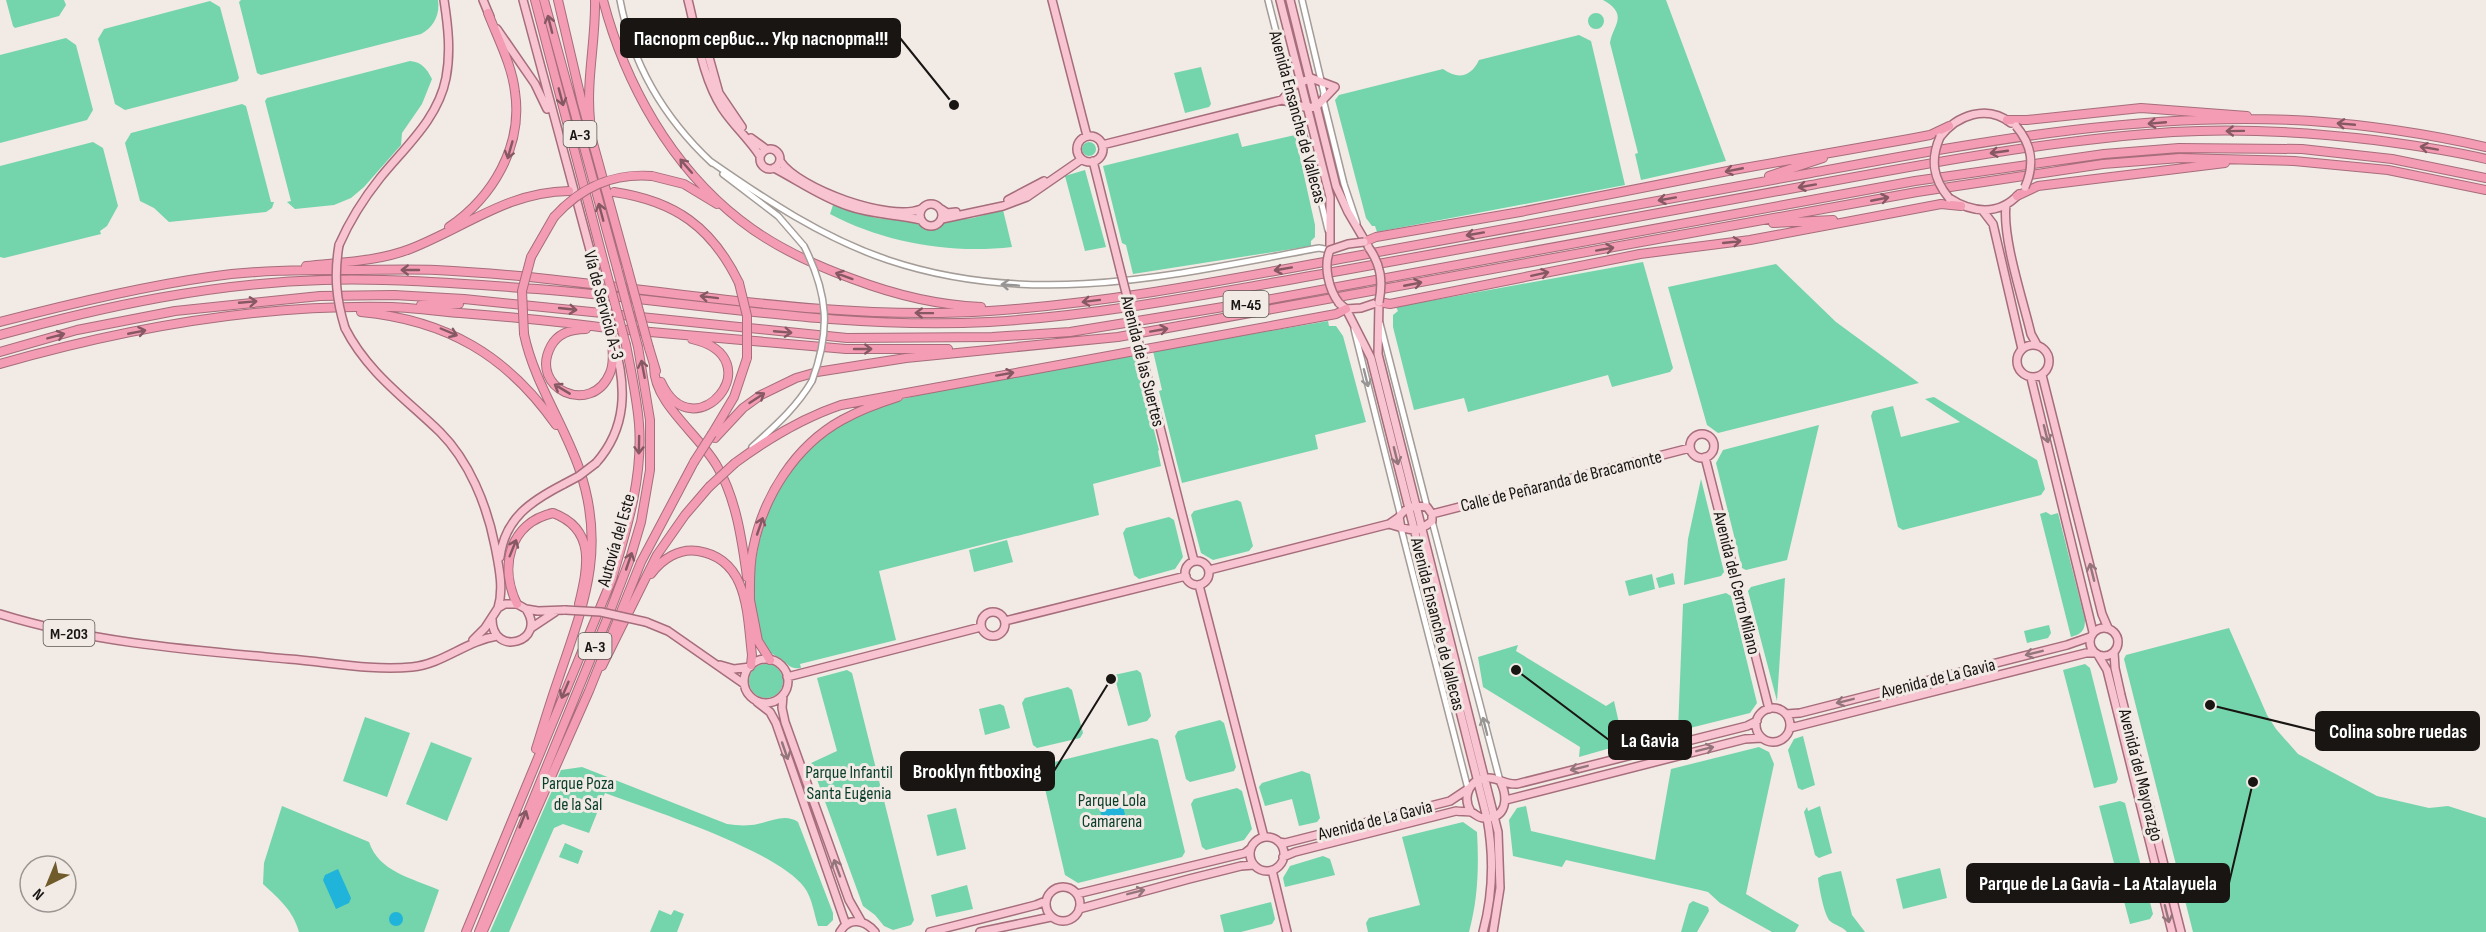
<svg xmlns="http://www.w3.org/2000/svg" width="2486" height="932" font-family="'Sofia Sans Condensed',sans-serif">
<style>
.green{fill:#74d4ab}
.water{fill:#20b4db}
.lines{fill:none;stroke-linecap:round;stroke-linejoin:round}
.minor-casing{stroke:#a49c97;stroke-width:8}
.major-casing{stroke:#a66d7b;stroke-width:10}
.highway-casing{stroke:#a66d7b;stroke-width:10}
.minor{stroke:#fff;stroke-width:5}
.major{stroke:#f8c4d1;stroke-width:7}
.highway{stroke:#f39cb3;stroke-width:8}
.minor-bridge-casing{stroke:#a49c97;stroke-width:8;stroke-linecap:butt}
.major-bridge-casing{stroke:#a66d7b;stroke-width:10;stroke-linecap:butt}
.highway-bridge-casing{stroke:#a66d7b;stroke-width:10;stroke-linecap:butt}
.minor-bridge{stroke:#fff;stroke-width:5}
.major-bridge{stroke:#f8c4d1;stroke-width:7}
.highway-bridge{stroke:#f39cb3;stroke-width:8}
.oneway{stroke:#865863}
.oneway2{stroke:#979695}
.oneway3{stroke:#93757c}
.labels{text-anchor:middle;stroke-width:6;stroke-linejoin:round;paint-order:stroke}
.shield{fill:#f2eae5;stroke:#595552;stroke-width:1.5}
.shield-label{font-size:16px;font-weight:bold;fill:#181513}
.street-label{font-size:18px;fill:#181513;stroke:#f2eae5}
.park-label{font-size:18px;fill:#0b3f2d;stroke:#f2eae5}
.leader{fill:none;stroke:#181513;stroke-width:2}
.callout-dot{fill:#181513;stroke:#f2eae5;stroke-width:2}
.callout{fill:#181513;stroke:#181513;stroke-width:2}
.callout-label{font-size:20px;text-anchor:middle;font-weight:bold;fill:#fff}
</style>
<rect width="100%" height="100%" fill="#f2eae5"/>
<path class="green" d="M6,0H64L66,5L59,16L15,28L13,26Z
M241,0H438C440,15 434,27 421,34L261,75L257,73L239,2Z
M1603,0H1666L1726,161L1641,180L1635,154L1638,153L1610,43C1612,26 1630,15 1603,0Z
M210,1L220,7L239,78L237,81L125,110L115,104L98,39L104,29Z
M1588 21a8 8 0 1 1 16 0a8 8 0 1 1-16 0Z
M1579,35L1591,41L1625,185L1377,232L1375,226H1372L1366,218L1335,100L1339,95L1443,69C1458,80 1471,77 1479,60Z
M66,38L76,45L93,110L87,120L0,143V55Z
M410,61C422,62 427,69 432,79L422,104L402,133L401,145L364,187L351,198L334,205L295,209L287,202L291,201L265,101L267,98Z
M1201,67L1211,104L1209,107L1185,113L1174,73Z
M242,104L246,106L271,202H274L272,208L266,212L169,222L154,208L140,201L125,143L131,133Z
M1238,133L1242,147L1295,135L1315,225V237L1311,241V246L1133,274L1126,245L1122,243L1103,166Z
M1082 149a7 7 0 1 1 14 0a7 7 0 1 1-14 0Z
M93,142L103,148L118,206L107,226L100,231L101,234L4,258L0,257V166Z
M1085,170L1106,247L1085,251L1065,176Z
M833,205L876,218L913,222L932,230L948,221L973,218L1003,210L1012,247C950,254 885,243 830,214Z
M1643,262L1673,368L1670,372L1612,387L1608,375L1468,412L1464,398L1414,410L1393,327V315L1398,311L1396,307Z
M1776,264L1836,322L1919,383L1718,433L1707,425L1668,287Z
M1328,321L1329,326H1336L1343,336L1366,422L1315,435L1318,449L1182,483L1159,391L1162,390L1153,351Z
M1135,355L1159,450L1158,451L1161,466L1093,484L1099,515L879,571L896,640L800,664L801,668C789,670 787,662 778,657C758,647 759,636 756,616C745,544 778,460 843,423C886,398 935,392 983,383C1034,374 1085,364 1135,355Z
M1934,397L2037,460L2045,489L2041,495L1903,530L1898,527L1871,416L1873,411L1893,406L1901,437L1960,422L1925,399Z
M1819,425L1787,560L1746,570L1742,568L1716,463L1723,450Z
M1701,479L1724,572L1721,576L1684,585L1688,539Z
M1237,500L1241,502L1253,546L1249,551L1213,560L1201,553L1191,515L1194,511Z
M2046,512L2051,515L2058,513L2085,620C2085,631 2081,634 2071,637L2040,514Z
M1169,517L1174,520L1183,557L1175,569L1139,579L1134,575L1123,533L1126,528Z
M1007,540L1013,562L974,572L969,550Z
M1673,573L1675,584L1659,588L1656,578Z
M1652,574L1655,589L1629,596L1625,581Z
M1785,578L1777,701L1748,591L1751,587Z
M1726,593L1731,596L1757,703L1750,713L1678,731L1683,604Z
M2049,625L2051,633L2048,638L2027,643L2024,631Z
M2229,628L2267,715L2276,729L2298,754L2377,796L2429,808L2448,806L2486,818V932H2193L2124,659L2126,655Z
M1518,645L1516,651L1606,706L1614,701L1623,741L1621,745L1579,757L1580,747L1483,687L1478,657Z
M2085,664L2090,668L2118,779L2116,783L2094,788L2063,670Z
M749 681a17 17 0 1 1 34 0a17 17 0 1 1-34 0Z
M847,670L852,673L914,920L911,925L893,930L884,926L875,915L863,906L811,763L837,751L817,678Z
M1137,670L1141,673L1151,716L1147,721L1128,726L1114,675Z
M1068,687L1072,690L1083,733L1080,738L1037,748L1033,745L1022,703L1025,698Z
M1000,704L1004,706L1010,728L985,735L979,709Z
M365,717L410,733L387,797L343,781Z
M1220,720L1224,723L1236,767L1234,771L1190,782L1186,779L1175,736L1178,731Z
M1803,736L1815,785L1802,790L1798,788L1788,750L1794,739Z
M1152,738L1158,740L1185,852L1182,857L1078,883L1065,875L1040,767L1042,765Z
M431,742L472,758L447,821L406,804Z
M1759,747L1769,752L1774,764L1746,894L1799,925L1795,932H1772L1720,903L1708,892L1700,890L1566,860L1562,867L1513,856L1509,820L1517,808L1526,806L1531,831L1655,860L1671,769Z
M582,767L727,824C735,825 743,826 751,825C768,824 783,812 798,822L833,913V920L827,926H818C814,914 812,897 804,887C776,850 651,810 605,793L589,833L563,824L554,828L509,932H490L561,770Z
M1302,771L1310,774L1320,818L1317,822L1299,826L1292,799L1265,806L1259,787L1262,783Z
M1237,788L1242,791L1252,829L1244,840L1206,850L1202,847L1191,804L1194,799Z
M2120,801L2125,803L2153,914L2150,919L2130,924L2099,806Z
M282,806L369,842C379,872 412,878 439,890L424,932H299C293,910 279,899 263,884L264,863Z
M1820,806L1832,853L1819,858L1815,855L1804,812L1807,807L1808,811Z
M956,808L966,849L937,856L927,815Z
M1463,822L1477,832C1479,867 1478,899 1469,932H1368L1366,923L1369,918L1420,905L1402,837Z
M565,843L583,851L578,864L559,857Z
M1323,856L1330,859L1335,875L1285,887L1283,878L1290,866Z
M1940,868L1947,898L1903,909L1896,879Z
M1841,871L1852,915L1865,932H1847C1842,926 1836,926 1830,921C1824,915 1819,887 1818,878L1823,875Z
M967,885L973,909L936,917L931,895Z
M1693,901L1708,907L1709,911L1697,932H1681L1689,904Z
M1271,902L1275,919L1272,924L1241,932H1224L1220,915Z
M659,910L671,915L674,910L684,914L677,932H650Z"/>
<path class="water" d="M1122,801L1125,815L1103,820L1099,807Z
M338,869L351,898L349,903L336,909L323,880L325,875Z
M389 919a7 7 0 1 1 14 0a7 7 0 1 1-14 0Z"/>
<g class="lines">
<g class="minor-casing">
<path id="minor" d="M620,0C632,64 665,119 712,163
M1268,0C1287,77 1310,152 1328,230
M1302,0L1324,93L1323,99L1344,184L1357,223
M710,161C766,200 823,238 888,260C1034,309 1173,275 1319,248L1330,250
M723,174L778,216L804,246
M1380,323L1427,507
M1354,329L1400,513
M752,447C775,426 796,408 812,381
M1432,521L1500,781
M1401,528L1468,789"/>
</g>
<g class="major-casing">
<path id="major" d="M483,0L490,17
M523,0L594,265
M688,0C697,35 702,77 722,108C733,125 749,139 760,156
M1052,0L1087,136
M1280,0L1330,197V250
M1290,0L1336,186L1348,212L1368,246
M700,25L719,93L742,127
M497,29L535,84L547,109
M1077 149a13 13 0 1 1 26 0a13 13 0 1 1-26 0Z
M1940,137C1957,115 1987,104 2011,123
M751,138L766,149
M1102,145L1282,100L1295,85L1311,78L1335,87L1317,106L1307,108L1282,100
M760 159a10 10 0 1 1 20 0a10 10 0 1 1-20 0Z
M780,161C798,189 890,222 921,209
M1093,161L1121,273
M774,168C799,181 821,197 848,206C873,215 897,214 921,220
M1949,198C1972,213 1999,216 2019,194
M1008,200L1044,181
M920 215a11 11 0 1 1 22 0a11 11 0 1 1-22 0Z
M2006,205C2002,238 2023,300 2031,334L2037,345
M941,209L947,213L956,212
M1983,211L1993,224L2022,349
M942,219L1003,206L1027,197L1082,159
M339,245C350,220 364,198 380,178C405,147 438,119 446,78C451,52 448,26 444,0
M1339,303L1346,309L1371,358L1487,818C1494,856 1493,895 1483,932
M1346,309L1361,308L1379,302L1378,354L1498,832L1500,888L1493,932
M345,328C367,372 406,399 440,432C469,461 487,505 495,546C499,567 504,588 498,608
M2017 361a16 16 0 1 1 32 0a16 16 0 1 1-32 0Z
M1145,368L1194,561
M2042,375L2102,614L2108,628
M2031,378L2093,632
M1690 446a12 12 0 1 1 24 0a12 12 0 1 1-24 0Z
M1705,457L1769,709
M596,463C627,428 627,387 614,343
M1432,514L1690,448
M1389,524C1407,529 1416,535 1432,521V514L1427,507C1415,505 1406,506 1399,517L1401,528
M500,557C505,518 531,501 564,484
M1185 573a12 12 0 1 1 24 0a12 12 0 1 1-24 0Z
M1209,570L1389,524L1399,517
M1199,585L1264,837
M981 624a12 12 0 1 1 24 0a12 12 0 1 1-24 0Z
M0,614C94,643 191,650 289,659C329,662 371,671 412,667C443,664 466,641 497,636
M492,619C492,658 548,642 526,609
M1005,621L1186,576
M646,622L668,631L744,684
M2090 642a14 14 0 1 1 28 0a14 14 0 1 1-28 0Z
M531,628L555,612
M473,640L485,628L498,608L505,604H517L526,609L538,611L565,610
M2114,652L2115,668L2121,695L2181,932
M2098,655L2107,670L2172,932
M744 681a22 22 0 1 1 44 0a22 22 0 1 1-44 0Z
M720,665L734,669L750,667
M787,677L981,627
M783,695L782,708L785,722L849,900L861,921
M757,702L770,712L776,723L846,925
M1756 725a17 17 0 1 1 34 0a17 17 0 1 1-34 0Z
M1786,714L1800,713L2067,645L2090,637
M1790,728L2086,653H2094
M1506,800L1745,739L1762,738
M1471,812C1462,797 1469,778 1489,778C1498,778 1506,785 1517,784L1747,726L1757,721
M1250 854a17 17 0 1 1 34 0a17 17 0 1 1-34 0Z
M1279,842L1285,843L1450,801L1468,789
M1283,857L1295,852L1456,811C1460,812 1467,811 1471,812C1476,814 1478,818 1484,818C1507,819 1508,798 1501,783
M1272,870L1287,932
M1046 904a17 17 0 1 1 34 0a17 17 0 1 1-34 0Z
M1077,894L1245,853L1250,849
M1079,909L1189,879L1241,866L1254,865
M840,932C849,916 865,920 875,932
M930,932L1036,905L1046,901
M980,932L1051,917"/>
</g>
<g class="highway-casing">
<path id="highway" d="M535,0L605,267
M544,0L617,268
M558,0L582,103L628,270
M603,0C625,84 671,166 740,220C773,246 814,265 853,279C895,295 936,305 981,307
M590,120C586,79 596,40 595,0
M2007,120H2027L2141,108L2247,116
M652,176L684,184L717,204
M1769,176L1823,158
M614,192C675,201 712,227 739,283
M2017,196L2038,186L2225,163
M1773,223L1833,220
M449,227C493,197 523,146 515,92C512,65 498,39 488,13
M1364,242L1376,237L1520,212L1733,170L1909,139L1930,135L1949,126
M531,257L554,217
M306,266C341,262 376,262 410,249C466,227 507,192 569,191
M1379,302L1390,304L1640,254L1750,240L1941,204L1961,206
M421,305L459,304
M361,312C446,320 507,355 556,425
M0,322C69,304 139,287 209,277C255,270 302,270 348,270C377,270 407,269 436,270C621,279 804,323 989,311C1111,303 1231,279 1351,257C1504,229 1657,201 1811,173C1975,143 2144,110 2311,121C2370,125 2428,134 2486,147
M586,329C572,329 558,333 551,346C528,389 592,417 610,373C615,361 612,345 611,332
M616,329L846,349H948
M524,334C534,382 563,422 579,468C607,549 584,603 558,680C550,703 543,726 536,749
M0,335C105,306 213,283 323,280C394,278 466,284 537,289C688,301 837,330 989,322C1107,315 1223,291 1339,271C1496,243 1654,214 1811,185C1930,163 2051,140 2173,132C2240,128 2307,132 2374,140C2412,145 2449,150 2486,159
M649,348L656,371
M0,352L77,330L175,311L320,296L394,295L464,299L847,338L992,337L1070,332L1266,300L1915,181L2104,154L2179,148L2302,149L2392,159L2486,178
M0,364C126,328 260,304 392,307C414,308 437,311 460,313C511,317 563,322 614,329
M654,367C654,404 699,434 717,466C736,498 742,540 747,577
M661,382C694,454 775,358 692,339
M712,434L734,397L747,358
M715,438L743,408L761,395L796,378L817,372L906,358L1118,337L1917,192L2103,164L2180,158L2294,161L2388,170L2486,190
M735,463C769,438 802,418 841,405L1336,314L1346,309
M651,574C662,559 679,548 698,551C749,559 747,615 752,655L751,665
M750,600L758,641L770,660
M517,604C499,567 509,523 553,513C596,529 588,567 579,604
M750,604C750,586 749,567 753,549C763,497 795,446 842,420C860,410 879,403 898,397
M602,666L657,555L685,515L709,487
M483,931L589,691L641,562L694,462
M466,932L612,579C627,528 643,478 639,424C637,398 631,371 626,345
M479,932L609,614L630,559L641,522L650,470V420L638,347"/>
</g>
<use href="#minor" class="minor"/>
<use href="#major" class="major"/>
<use href="#highway" class="highway"/>
<g class="minor-bridge-casing">
<path id="minor-bridge" d="M804,246C828,294 831,330 812,381"/>
</g>
<g class="major-bridge-casing">
<path id="major-bridge" d="M2016,126C2032,145 2035,164 2025,187
M1940,137C1930,160 1933,179 1949,198
M339,245C334,275 336,299 345,328
M1369,248C1381,265 1383,281 1379,302
M594,265L611,332
M1121,273L1145,368
M1339,303C1329,290 1323,266 1330,250L1348,244L1364,242
M564,484L579,476L596,463
M565,610L601,612L646,622"/>
</g>
<g class="highway-bridge-casing">
<path id="highway-bridge" d="M554,217C581,187 612,173 652,176
M605,267L626,345
M617,268L638,347
M628,270L649,348
M739,283L747,316V358
M524,334L522,291L531,257
M694,462L712,434
M709,487L735,463"/>
</g>
<use href="#minor-bridge" class="minor-bridge"/>
<use href="#major-bridge" class="major-bridge"/>
<use href="#highway-bridge" class="highway-bridge"/>
</g>
<defs><path id="oneway-shaft" d="M-6 0H5M1.5-3L5.5 0L1.5 3" fill="none" stroke-width="1.6" stroke-linecap="round" stroke-linejoin="round" transform="scale(1.5)"/></defs>
<g class="oneway">
<use href="#oneway-shaft" transform="translate(550 24) rotate(-104)"/>
<use href="#oneway-shaft" transform="translate(561 97) rotate(75)"/>
<use href="#oneway-shaft" transform="translate(2157 123) rotate(175)"/>
<use href="#oneway-shaft" transform="translate(2346 124) rotate(-175)"/>
<use href="#oneway-shaft" transform="translate(2235 131) rotate(179)"/>
<use href="#oneway-shaft" transform="translate(2429 148) rotate(-170)"/>
<use href="#oneway-shaft" transform="translate(510 150) rotate(106)"/>
<use href="#oneway-shaft" transform="translate(1999 152) rotate(172)"/>
<use href="#oneway-shaft" transform="translate(686 166) rotate(-131)"/>
<use href="#oneway-shaft" transform="translate(1734 170) rotate(169)"/>
<use href="#oneway-shaft" transform="translate(1807 186) rotate(170)"/>
<use href="#oneway-shaft" transform="translate(1667 199) rotate(170)"/>
<use href="#oneway-shaft" transform="translate(1880 199) rotate(-11)"/>
<use href="#oneway-shaft" transform="translate(601 212) rotate(-105)"/>
<use href="#oneway-shaft" transform="translate(1475 234) rotate(170)"/>
<use href="#oneway-shaft" transform="translate(1732 242) rotate(-6)"/>
<use href="#oneway-shaft" transform="translate(1605 249) rotate(-10)"/>
<use href="#oneway-shaft" transform="translate(1283 269) rotate(170)"/>
<use href="#oneway-shaft" transform="translate(410 270) rotate(180)"/>
<use href="#oneway-shaft" transform="translate(1540 274) rotate(-12)"/>
<use href="#oneway-shaft" transform="translate(844 276) rotate(-160)"/>
<use href="#oneway-shaft" transform="translate(1413 284) rotate(-11)"/>
<use href="#oneway-shaft" transform="translate(709 297) rotate(-173)"/>
<use href="#oneway-shaft" transform="translate(1091 301) rotate(173)"/>
<use href="#oneway-shaft" transform="translate(248 302) rotate(-5)"/>
<use href="#oneway-shaft" transform="translate(568 309) rotate(6)"/>
<use href="#oneway-shaft" transform="translate(924 313) rotate(-179)"/>
<use href="#oneway-shaft" transform="translate(1159 330) rotate(-10)"/>
<use href="#oneway-shaft" transform="translate(137 332) rotate(-11)"/>
<use href="#oneway-shaft" transform="translate(449 332) rotate(23)"/>
<use href="#oneway-shaft" transform="translate(783 332) rotate(5)"/>
<use href="#oneway-shaft" transform="translate(56 336) rotate(-15)"/>
<use href="#oneway-shaft" transform="translate(863 349)"/>
<use href="#oneway-shaft" transform="translate(643 369) rotate(-101)"/>
<use href="#oneway-shaft" transform="translate(1005 374) rotate(-10)"/>
<use href="#oneway-shaft" transform="translate(562 389) rotate(-149)"/>
<use href="#oneway-shaft" transform="translate(757 398) rotate(-33)"/>
<use href="#oneway-shaft" transform="translate(639 445) rotate(91)"/>
<use href="#oneway-shaft" transform="translate(760 526) rotate(-71)"/>
<use href="#oneway-shaft" transform="translate(513 548) rotate(-68)"/>
<use href="#oneway-shaft" transform="translate(629 561) rotate(-71)"/>
<use href="#oneway-shaft" transform="translate(565 690) rotate(113)"/>
<use href="#oneway-shaft" transform="translate(523 819) rotate(-68)"/>
</g>
<g class="oneway2">
<use href="#oneway-shaft" transform="translate(1010 285) rotate(-176)"/>
<use href="#oneway-shaft" transform="translate(1366 378) rotate(76)"/>
<use href="#oneway-shaft" transform="translate(1485 726) rotate(-104)"/>
</g>
<g class="oneway3">
<use href="#oneway-shaft" transform="translate(2046 434) rotate(76)"/>
<use href="#oneway-shaft" transform="translate(1396 456) rotate(76)"/>
<use href="#oneway-shaft" transform="translate(2092 572) rotate(-104)"/>
<use href="#oneway-shaft" transform="translate(2034 653) rotate(166)"/>
<use href="#oneway-shaft" transform="translate(1845 701) rotate(166)"/>
<use href="#oneway-shaft" transform="translate(1705 749) rotate(-14)"/>
<use href="#oneway-shaft" transform="translate(785 751) rotate(71)"/>
<use href="#oneway-shaft" transform="translate(1579 768) rotate(166)"/>
<use href="#oneway-shaft" transform="translate(837 868) rotate(-110)"/>
<use href="#oneway-shaft" transform="translate(1136 892) rotate(-14)"/>
<use href="#oneway-shaft" transform="translate(2167 914) rotate(76)"/>
</g>
<g class="labels">
<g class="shield">
<rect x="563.5" y="121" width="33" height="26" rx="4.5"/>
<rect x="1223.5" y="291" width="45" height="26" rx="4.5"/>
<rect x="43.5" y="620" width="51" height="26" rx="4.5"/>
<rect x="578.5" y="633" width="33" height="26" rx="4.5"/>
</g>
<g class="shield-label">
<text x="580" y="140">A-3</text>
<text x="1246" y="310">M-45</text>
<text x="69" y="639">M-203</text>
<text x="595" y="652">A-3</text>
</g>
<g class="street-label">
<text transform="translate(1298 117) rotate(75)" y="6">Avenida Ensanche de Vallecas</text>
<text transform="translate(604 305) rotate(75)" y="6">Vía de Servicio A-3</text>
<text transform="translate(1143 361) rotate(76)" y="6">Avenida de las Suertes</text>
<text transform="translate(1561 481) rotate(-14)" y="6">Calle de Peñaranda de Bracamonte</text>
<text transform="translate(616 540) rotate(-74)" y="6">Autovía del Este</text>
<text transform="translate(1737 583) rotate(76)" y="6">Avenida del Cerro Milano</text>
<text transform="translate(1438 624) rotate(76)" y="6">Avenida Ensanche de Vallecas</text>
<text transform="translate(1938 678) rotate(-14)" y="6">Avenida de La Gavia</text>
<text transform="translate(2141 775) rotate(76)" y="6">Avenida del Mayorazgo</text>
<text transform="translate(1375 820) rotate(-14)" y="6">Avenida de La Gavia</text>
</g>
<g class="park-label">
<text x="849" y="778">Parque Infantil<tspan x="849" dy="21">Santa Eugenia</tspan></text>
<text x="578" y="789">Parque Poza<tspan x="578" dy="21">de la Sal</tspan></text>
<text x="1112" y="806">Parque Lola<tspan x="1112" dy="21">Camarena</tspan></text>
</g>
</g>
<path class="leader" d="M954 105L900 38M2210 705L2316 731M1516 670L1609 740M1111 679L1054 771M2253 782L2229 883"/>
<g class="callout-dot">
<circle cx="954" cy="105" r="6"/>
<circle cx="2210" cy="705" r="6"/>
<circle cx="1516" cy="670" r="6"/>
<circle cx="1111" cy="679" r="6"/>
<circle cx="2253" cy="782" r="6"/>
</g>
<g class="callout">
<rect x="621" y="19" width="279" height="38" rx="6"/>
<rect x="2316" y="712" width="163" height="38" rx="6"/>
<rect x="1609" y="721" width="82" height="38" rx="6"/>
<rect x="901" y="752" width="153" height="38" rx="6"/>
<rect x="1967" y="864" width="262" height="38" rx="6"/>
</g>
<g class="callout-label">
<text x="761" y="45">Паспорт сервис... Укр паспорта!!!</text>
<text x="2398" y="738">Colina sobre ruedas</text>
<text x="1650" y="747">La Gavia</text>
<text x="977" y="778">Brooklyn fitboxing</text>
<text x="2098" y="890">Parque de La Gavia - La Atalayuela</text>
</g>
<g transform="translate(48 884) rotate(223)"><circle r="28" fill="#f2eae5" stroke="#9b9591" stroke-width="1.5"/>
<path d="M0-4.5L10 22L0 15L-10 22Z" fill="#6f5c2a"/>
<text y="-9" font-size="16" font-weight="bold" text-anchor="middle" fill="#181513">N</text>
</g>
</svg>
